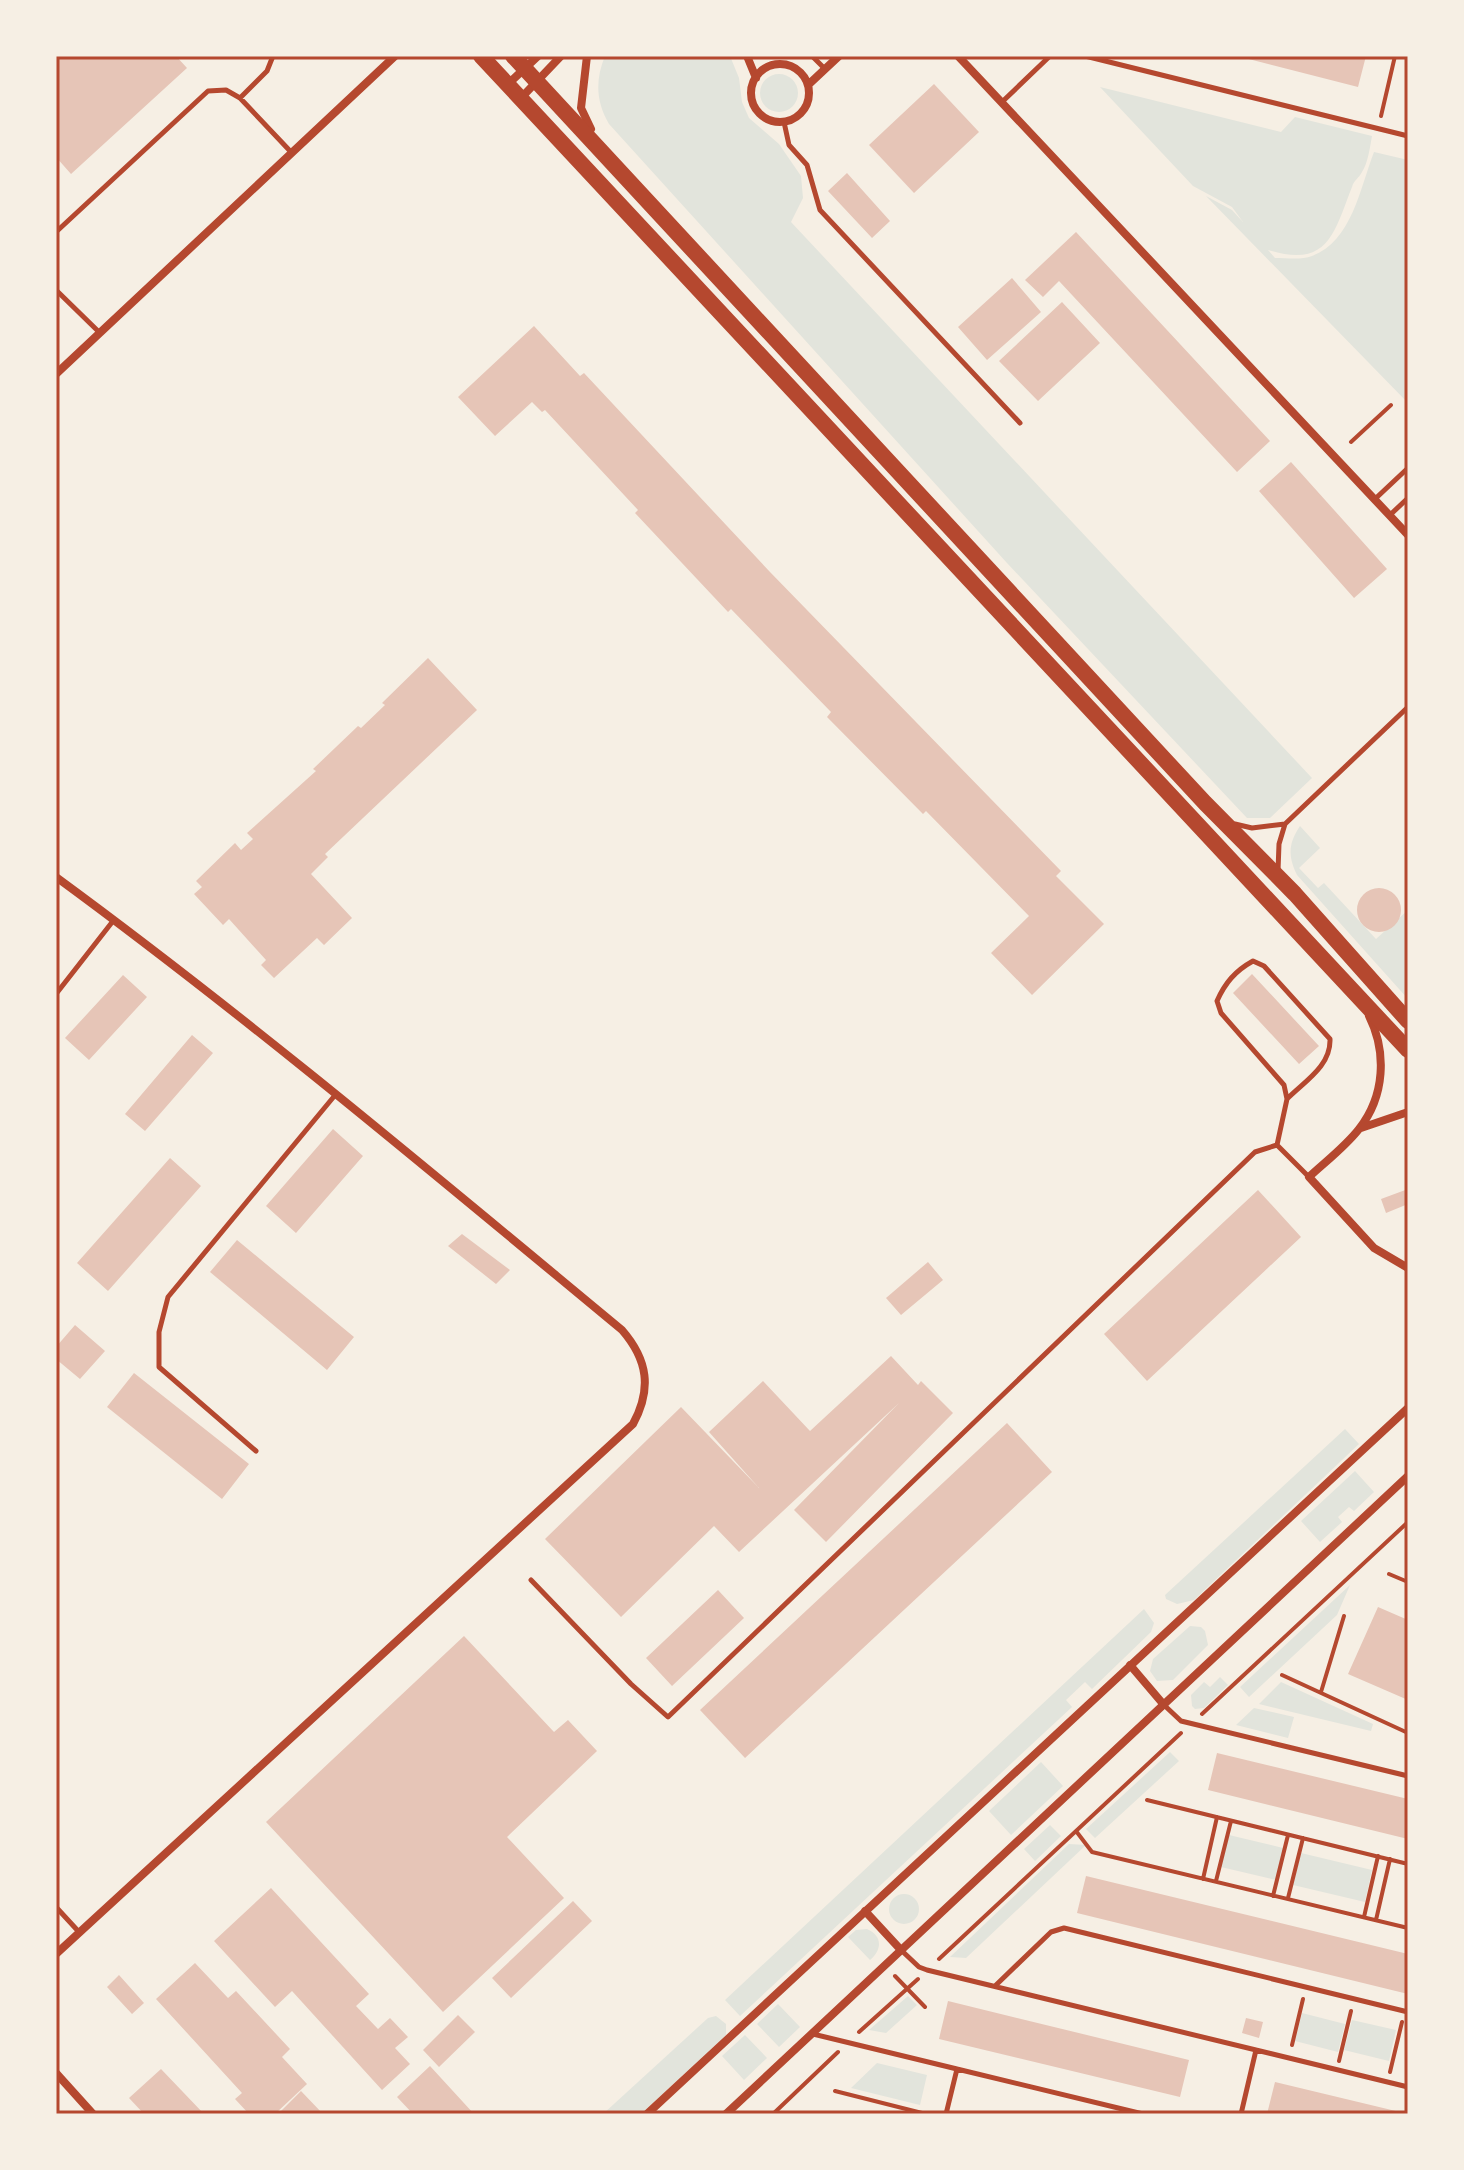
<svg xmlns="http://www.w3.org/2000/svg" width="1464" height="2170" font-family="'Golos Text',sans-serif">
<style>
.green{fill:#e2e4dc}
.building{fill:#e6c5b7}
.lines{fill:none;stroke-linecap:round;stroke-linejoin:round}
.path{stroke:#b5482f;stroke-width:4}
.service{stroke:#b5482f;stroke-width:5}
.minor{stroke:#b5482f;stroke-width:8}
.trunk{stroke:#b5482f;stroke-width:16}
.neatline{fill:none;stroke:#b5482f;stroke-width:3}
</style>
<rect width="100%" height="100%" fill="#f6efe4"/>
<path class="green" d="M605,56H730L739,78L742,102L749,118L779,144L801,176L803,198L791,222L1312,778L1270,818H1247L1007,563L609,124C596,102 595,80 605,56Z
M760 93a19 19 0 1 1 38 0a19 19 0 1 1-38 0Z
M1100,87L1281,132L1295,117L1372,136C1370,147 1368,163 1362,172C1359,178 1354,180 1352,187C1334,232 1329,269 1268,250L1275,258C1287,258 1302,260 1312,256C1352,241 1360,188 1374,152L1408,160V403L1206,196L1232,210L1243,222L1232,207L1193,186Z
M1300,826L1320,848L1299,868L1318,888L1324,883L1376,939L1408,910V999L1297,875C1288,856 1288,844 1300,826Z
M1345,1429L1359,1444L1194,1600L1177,1604L1166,1599L1165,1595Z
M1355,1471L1374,1492L1354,1511L1349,1507L1338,1517L1342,1522L1320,1542L1301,1521Z
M1350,1585L1337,1615L1249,1697L1240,1687Z
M1144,1609L1154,1623L1151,1632L1092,1689L1085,1682L1066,1700L1072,1707L740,2016L725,2000Z
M1190,1626L1201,1627L1205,1631L1208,1645L1173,1680L1157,1681L1150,1671L1153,1659Z
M1220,1677L1228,1685L1204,1708L1195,1709L1192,1706L1191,1695L1204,1682L1210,1687Z
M1281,1682L1373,1724L1371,1731L1259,1704Z
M1254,1708L1294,1717L1288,1738L1236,1725Z
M1170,1752L1179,1761L1095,1838L1086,1829Z
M1041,1762L1063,1786L1011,1835L989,1811Z
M1050,1825L1061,1836L1035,1861L1024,1849Z
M1229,1835L1283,1848L1276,1880L1221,1867Z
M1069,1844L1086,1845L966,1958L950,1957Z
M1301,1853L1372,1870L1365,1902L1293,1885Z
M889 1909a15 15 0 1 1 30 0a15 15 0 1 1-30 0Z
M867,1929C883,1936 882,1950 870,1960L848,1937L856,1930Z
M908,1996L917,2005L886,2033L869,2030Z
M778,2004L800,2027L779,2047L757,2024Z
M1302,2013L1345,2024L1338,2052L1295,2041Z
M716,2016L726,2024V2035L641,2114H603L708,2018Z
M1352,2020L1396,2030L1389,2061L1344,2050Z
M745,2035L767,2058L744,2080L722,2056Z
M877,2063L927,2075L920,2105L851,2088Z"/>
<path class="building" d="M56,56H176L187,68L71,174L56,157Z
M1237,56H1366L1358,87Z
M934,84L979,132L914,193L869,145Z
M847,173L890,221L872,238L828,191Z
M1076,232L1270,441L1237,472L1059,281L1043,297L1025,280Z
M1012,278L1041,312L987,360L958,327Z
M1062,302L1100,343L1038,401L999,361Z
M534,326L580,376L584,373L770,572L1061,871L1056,876L1104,924L1032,995L991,953L1029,916L926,811L923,814L827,717L831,712L731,609L728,612L635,513L638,510L545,410L542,412L532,402L495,436L458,397Z
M1291,462L1387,569L1354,598L1259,491Z
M428,658L477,710L325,854L328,857L311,874L352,918L324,945L317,938L274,978L261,965L266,960L229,919L223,925L194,894L202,887L196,881L235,843L241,850L253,839L247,833L316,771L313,769L358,726L361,728L385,705L382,703Z
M1357 910a22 22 0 1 1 44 0a22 22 0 1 1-44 0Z
M1252,974L1319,1046L1299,1064L1233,993Z
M123,975L147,997L89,1060L65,1038Z
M192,1035L213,1053L145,1131L125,1114Z
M333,1129L363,1156L296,1233L266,1206Z
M170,1158L201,1186L108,1291L77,1263Z
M1408,1189V1204L1386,1213L1381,1199Z
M1258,1190L1301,1237L1147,1381L1104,1334Z
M462,1234L510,1270L496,1284L448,1246Z
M237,1240L354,1337L327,1370L210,1272Z
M928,1262L943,1280L901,1315L886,1298Z
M75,1325L105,1351L80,1379L56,1359V1347Z
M891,1356L918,1385L921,1381L953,1413L826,1542L794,1510L899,1403L739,1552L714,1526L621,1617L545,1539L681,1407L759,1488L709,1432L763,1381L810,1431Z
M134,1373L249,1464L222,1499L107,1407Z
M1007,1423L1052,1472L745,1758L700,1710Z
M718,1590L744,1618L672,1686L646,1658Z
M1378,1607L1408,1620V1700L1348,1674Z
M464,1636L554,1732L568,1720L597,1751L507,1837L564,1898L443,2012L266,1822Z
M1217,1753L1408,1799V1839L1208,1790Z
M1086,1876L1408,1954V1994L1077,1913Z
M271,1888L369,1994L356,2006L378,2029L390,2018L408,2037L395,2048L410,2064L382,2090L292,1991L275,2007L214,1941Z
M573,1901L592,1921L511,1998L492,1978Z
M195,1963L228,1998L236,1991L290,2049L282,2057L307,2084L275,2114H249L235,2099L242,2093L156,1999Z
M119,1975L144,2003L132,2014L107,1987Z
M948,2001L1189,2060L1180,2097L939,2039Z
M458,2015L475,2032L439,2067L423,2050Z
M1246,2018L1263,2022L1259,2038L1242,2033Z
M430,2066L474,2114H413L397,2097Z
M161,2069L204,2114H144L129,2098Z
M1275,2082L1404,2113V2114H1267Z
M301,2091L323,2114H278Z"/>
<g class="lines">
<path class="path" d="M1381,116L1395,56
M1351,442L1391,405
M1389,1574L1408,1582
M1282,1675L1408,1733
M1321,1692L1344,1616
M1202,1714L1408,1522
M1147,1800L1408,1864
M1076,1831L1092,1852L1408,1928
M1203,1879L1217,1817
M1216,1881L1231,1821
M1273,1896L1288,1835
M1288,1898L1303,1838
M1364,1917L1378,1856
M1376,1920L1390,1859
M939,1959L1181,1733
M895,1976L925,2007
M859,2032L918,1979
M1292,2045L1303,1999
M1339,2061L1351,2011
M1390,2072L1402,2022
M835,2091L926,2114
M773,2114L838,2052"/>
<path class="service" d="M812,56L825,69
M1085,56L1408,136
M240,98L267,71L273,56
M1002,102L1050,56
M784,122L789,145L807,165L820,210L1020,423
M56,232L208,91L226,90L240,98L291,152
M56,290L100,333
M1375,499L1408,468
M1390,515L1408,498
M1235,824L1252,828L1285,824
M1278,871L1279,844L1285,824L1408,707
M56,994L113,921
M1277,1145L1287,1099L1284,1085L1221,1013L1217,1001C1225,983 1235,971 1253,961L1264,966L1330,1039C1331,1066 1305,1081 1287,1099
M256,1451L159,1367V1332L168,1297L336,1094
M531,1580L631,1684L668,1717L1255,1152L1277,1145L1309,1177
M1164,1705L1181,1721L1408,1776
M56,1907L79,1932
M901,1950L919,1967L927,1970L1408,2087
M995,1986L1051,1932L1064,1928L1408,2012
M813,2034L957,2069L946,2114
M957,2069L1143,2114
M1241,2114L1256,2050"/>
<path class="minor" d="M587,56L581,108L591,129
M747,56L756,78
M958,56L1408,535
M751 93a29 29 0 1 1 58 0a29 29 0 1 1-58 0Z
M507,85L538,56
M808,85L839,56
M521,98L561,56
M56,374L395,56
M56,877C251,1020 436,1176 622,1330C648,1360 652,1389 633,1424L56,1954
M1369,1016C1387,1052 1385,1096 1359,1129C1345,1147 1325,1162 1309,1177L1374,1248L1408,1268
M1361,1128L1408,1112
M1130,1665L1164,1705
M865,1911L901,1950
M56,2073L93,2114
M647,2114L1408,1408
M726,2114L1408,1476"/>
<path class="trunk" d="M481,56L1408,1050
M513,56L1205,803L1295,894L1408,1021"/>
</g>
<rect width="1464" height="2170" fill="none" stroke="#f6efe4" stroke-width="116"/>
<rect x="58" y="58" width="1348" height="2054" class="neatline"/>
</svg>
